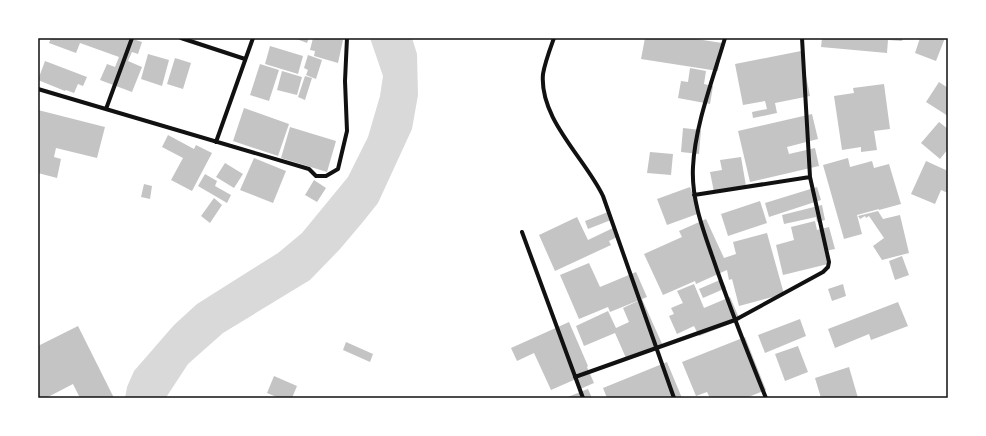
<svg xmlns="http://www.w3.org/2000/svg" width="986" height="436" font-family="Raleway,sans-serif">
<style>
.water{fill:#d9d9d9}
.building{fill:#c4c4c4}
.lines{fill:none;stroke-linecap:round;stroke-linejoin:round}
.minor{stroke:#111;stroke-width:4}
.neatline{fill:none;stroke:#111;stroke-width:1.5}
</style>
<rect width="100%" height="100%" fill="#fff"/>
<path class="water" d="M370,38H412L417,54L418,95L412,129L378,203L362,223L340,249L310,280L223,333L188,364L167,396V398H125L127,387L134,371L174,325L197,304L278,253L302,233L348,177L368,137L380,96L383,76Z"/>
<path class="building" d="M51,38H130L142,42L138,54L132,52L128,61L142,67L132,92L100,80L107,64L115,67L119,57L80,43L76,53L49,43Z
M294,38H309L307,43Z
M313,38H338L343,40L338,63L314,56L315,51L310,50Z
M645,38H690L722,43L718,71L641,59Z
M822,38H903L902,41L888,40L887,53L821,47Z
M920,38H945L936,61L915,53Z
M270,46L303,56L298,74L265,64Z
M801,51L810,96L775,103L777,113L753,118L752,112L767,109L765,101L743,105L735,64Z
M148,54L169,60L162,86L141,79Z
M308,55L322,60L316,79L306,75L308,70L304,68Z
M175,58L191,63L183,89L167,84Z
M45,61L87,77L83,86L78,84L74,93L66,90L65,91L38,80Z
M260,64L279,70L269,101L250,95Z
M690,68L706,71L704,84L713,86L710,104L678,98L681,81L688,82Z
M282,71L302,77L297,95L277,90Z
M305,76L312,78L305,100L298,97Z
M939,82L948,88V116L926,102Z
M884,84L890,129L874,131L877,150L861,152V147L842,150L834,96L854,93L853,88Z
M244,108L289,124L278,156L233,141Z
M38,110L105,127L97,158L56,148L54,157L61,159L57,178L38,173Z
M812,114L818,139L787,147L789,154L815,148L819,166L750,182L738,131Z
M939,122L948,129V149L940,159L921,143Z
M290,127L336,141L327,172L281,158Z
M683,128L701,130L699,154L681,152Z
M168,135L194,149L196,145L212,153L192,191L171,180L183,158L162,147Z
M650,152L673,154L671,175L647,173Z
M741,157L746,186L714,192L710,172L722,170L720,160Z
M254,158L286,171L273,203L240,190Z
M848,158L850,167L872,161L874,168L889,164L901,204L879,210V209L857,215L862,234L844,239L823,165Z
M926,161L948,171V193L941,190L935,204L911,194Z
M225,163L243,174L234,188L216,177Z
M205,174L217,181L215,186L231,195L227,203L198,186Z
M314,180L326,188L317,202L305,195Z
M144,184L152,186L150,199L141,197Z
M690,187L700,213L667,225L657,199Z
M817,187L821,200L769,217L765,203Z
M214,198L222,205L210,223L201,216Z
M760,201L767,223L728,236L721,214Z
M822,205L825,220L817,222L816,217L784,224L782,215Z
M878,211L883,219L900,215L909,253L882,260L873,246L884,238L869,216L866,218L865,216L860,219L858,216Z
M608,212L611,220L588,229L585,221Z
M577,217L588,240L615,227L619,236L609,241L611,245L555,271L539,235Z
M706,219L724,258L736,254L733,242L767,233L784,294L739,306L732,279L729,280L727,270L696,284L695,281L663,295L644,254L682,237L679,231Z
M815,221L817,230L829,227L835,249L825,251L828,264L783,275L776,245L794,240L791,227Z
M902,256L909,275L895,280L889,261Z
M589,263L600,287L636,272L647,297L610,312L608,307L579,319L560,275Z
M722,279L726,288L703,298L699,289Z
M694,284L704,308L730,297L740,320L699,336L694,326L677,334L669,316L674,314L671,308L683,303L677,291Z
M843,284L846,296L832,301L828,289Z
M642,299L663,346L626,358L615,333L584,346L576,326L608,311L616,328L629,322L623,308Z
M898,302L908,326L871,340L869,334L835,348L828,329Z
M800,319L806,336L765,353L758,335Z
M569,322L588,366L587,367L594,383L580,389L576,379L551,390L534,353L517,361L511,348Z
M78,326L114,398H80L73,384L46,398H38V346Z
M745,337L766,390L746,398H710L707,392L696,396L682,362Z
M346,342L373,354L370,362L343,350Z
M798,346L808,372L785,381L775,354Z
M667,362L682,398H607L603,388Z
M849,367L858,398H821L815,378Z
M274,376L297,386L292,398H279L267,393Z
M588,389L592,398H565Z"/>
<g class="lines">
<path class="minor" d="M181,38L245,59
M554,38C550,49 545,62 543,74C539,119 585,158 603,196L674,398
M725,38C713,79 695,125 693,167C691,203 706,237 717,270C732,313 749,356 766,398
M38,89L309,169L316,176H326L338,169L347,131L345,81L347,38
M106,109L132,38
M216,142L253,38
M694,195L810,177
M522,232L583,398
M575,377L735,320L823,272L828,267L829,262L810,177L802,38"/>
</g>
<rect width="986" height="436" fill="none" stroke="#ffffff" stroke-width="78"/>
<rect x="39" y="39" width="908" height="358" class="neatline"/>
</svg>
